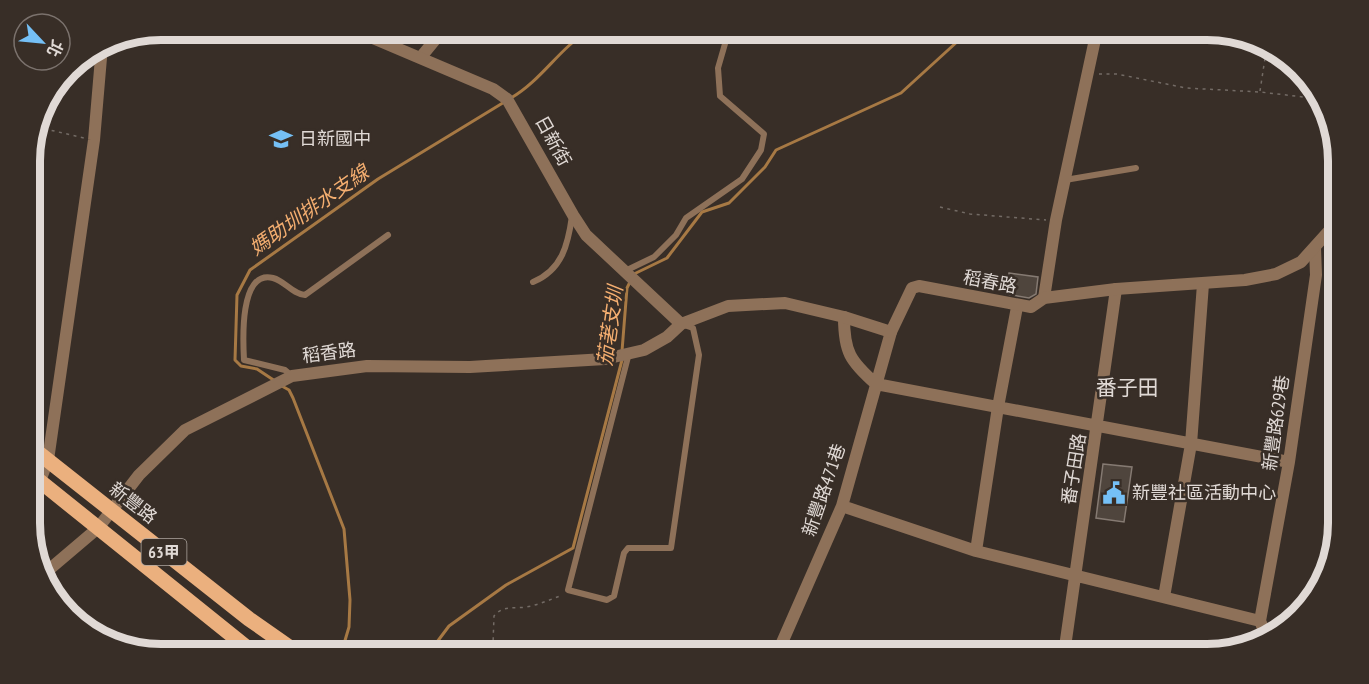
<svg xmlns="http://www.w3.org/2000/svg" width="1369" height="684" font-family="'PT Sans Narrow','Noto Sans TC',sans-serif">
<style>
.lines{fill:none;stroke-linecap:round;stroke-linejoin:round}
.stream{stroke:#a77944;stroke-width:3}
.building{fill:#4f453d;stroke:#857a72;stroke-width:1.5}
.path{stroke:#736b65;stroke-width:1.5;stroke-dasharray:3 4.5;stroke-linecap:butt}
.service{stroke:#8e7159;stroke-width:6}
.minor{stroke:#8e7159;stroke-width:12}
.tertiary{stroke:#8e7159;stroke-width:12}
.primary{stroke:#ebb07e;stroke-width:15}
.labels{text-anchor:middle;stroke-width:5;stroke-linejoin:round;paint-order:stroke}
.shield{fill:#382e27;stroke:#aea6a1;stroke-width:1.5}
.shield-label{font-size:16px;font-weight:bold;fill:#e0d9d5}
.poi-label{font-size:18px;fill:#e0d9d5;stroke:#382e27;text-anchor:start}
.street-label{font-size:18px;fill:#e0d9d5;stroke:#382e27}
.water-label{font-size:20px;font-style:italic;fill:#f4ae70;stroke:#382e27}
.quarter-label{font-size:21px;fill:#e0d9d5;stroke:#382e27}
.rim{fill:none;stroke:#e0d9d5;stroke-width:8}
</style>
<rect width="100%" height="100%" fill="#382e27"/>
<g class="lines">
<path class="stream" d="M511,98C542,80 560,47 590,30
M634,274L667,258L702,212L729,203L765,167L776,150L901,93L970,30
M622,351L627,288L631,280
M275,381L257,369L241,366L235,360L237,295L250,270L378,179L506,101
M280,385L289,390L293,398L344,529L350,600L349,627L341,654
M428,654L449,626L506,585L573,548L622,360"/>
</g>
<path class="building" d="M1009,273L1038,277L1036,294L1029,298L1006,294Z
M1103,464L1132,467L1124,522L1096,518Z"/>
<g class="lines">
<path class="path" d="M1099,74H1117L1186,88L1260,92L1321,99
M1260,91L1267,45
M37,127L84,138
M940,207L970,214L1046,220
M1327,277L1338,287
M488,654L493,644L494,616C503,605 514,609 526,607C538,605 549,600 560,596"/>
<path class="service" d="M743,30L772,37
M1065,180L1136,168
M625,271L654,257L676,235L686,218L742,179L761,150L764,134L720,96L718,68L729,30
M533,282C562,270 568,245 572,216
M629,353L568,590L607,600L614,596L624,553L628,548H671L699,355L693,328L684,325
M292,376L285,370L244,360C243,342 239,269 273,278C285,281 292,294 305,295L388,235"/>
<path class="minor" d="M421,57L443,30
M1044,298L1056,220L1097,30
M844,317C844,352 850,361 876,384L1289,462
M31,504L48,460L94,140L102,46
M842,506L976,551L1260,621
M976,551L998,407L1017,307
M1164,597L1191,444L1203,284
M1267,637L1260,621L1289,462L1316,275L1315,248
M777,654L842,506L891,332
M1064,654L1116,289"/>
<path class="tertiary" d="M354,30L493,89L507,99L573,215L586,235L681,324
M45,573L98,528L139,475L185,430L292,376L367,366L470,367L605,359L644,350L667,337L681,324L728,306L785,303L844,317L891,332L912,288L919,286L1031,307L1044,298L1116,289L1245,280L1276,274L1301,262L1338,221"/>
<path class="primary" d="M31,447L249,619L299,654
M31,474L255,654"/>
</g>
<defs>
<g id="school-bare" transform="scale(1.8)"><path d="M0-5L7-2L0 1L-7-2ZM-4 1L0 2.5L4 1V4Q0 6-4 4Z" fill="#75c0f6" stroke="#382e27" stroke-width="2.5" paint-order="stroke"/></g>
<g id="civic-bare" transform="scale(1.8)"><path d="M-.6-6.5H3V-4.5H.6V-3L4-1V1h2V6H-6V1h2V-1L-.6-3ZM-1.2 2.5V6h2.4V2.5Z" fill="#75c0f6" stroke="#382e27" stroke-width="2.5" paint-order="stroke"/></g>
</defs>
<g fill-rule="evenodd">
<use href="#school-bare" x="281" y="139"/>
<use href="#civic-bare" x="1114" y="493"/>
</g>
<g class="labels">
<rect class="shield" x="141.5" y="539" width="45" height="26" rx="4.5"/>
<g class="shield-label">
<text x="164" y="558">63甲</text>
</g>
<g class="poi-label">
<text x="299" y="145">日新國中</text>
<text x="1132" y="499">新豐社區活動中心</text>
</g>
<g class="street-label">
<text transform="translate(553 141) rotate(61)" y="6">日新街</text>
<text transform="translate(990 282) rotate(11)" y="6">稻春路</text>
<text transform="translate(329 353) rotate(-7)" y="6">稻香路</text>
<text transform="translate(1276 423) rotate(-82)" y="6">新豐路629巷</text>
<text transform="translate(1074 469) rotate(-81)" y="6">番子田路</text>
<text transform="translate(824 490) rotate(-71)" y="6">新豐路471巷</text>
<text transform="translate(133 503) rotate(38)" y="6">新豐路</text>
</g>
<g class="water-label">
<text transform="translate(309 210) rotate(-35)" y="7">媽助圳排水支線</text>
<text transform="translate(610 326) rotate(-82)" y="7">茄荖支圳</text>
</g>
<g class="quarter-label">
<text x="1127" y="395">番子田</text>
</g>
</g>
<path d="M0 0H1369V684H0ZM161 40H1207A121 121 0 0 1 1328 161V523A121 121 0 0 1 1207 644H161A121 121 0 0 1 40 523V161A121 121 0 0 1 161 40Z" fill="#382e27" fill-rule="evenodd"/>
<path class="rim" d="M161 40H1207A121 121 0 0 1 1328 161V523A121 121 0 0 1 1207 644H161A121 121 0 0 1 40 523V161A121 121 0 0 1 161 40Z"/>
<g transform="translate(42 42) rotate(116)"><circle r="28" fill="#382e27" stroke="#7b726d" stroke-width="1.5"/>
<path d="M0-4.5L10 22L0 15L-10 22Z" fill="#75c0f6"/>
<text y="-9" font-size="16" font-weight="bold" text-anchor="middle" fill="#e0d9d5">北</text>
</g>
</svg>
